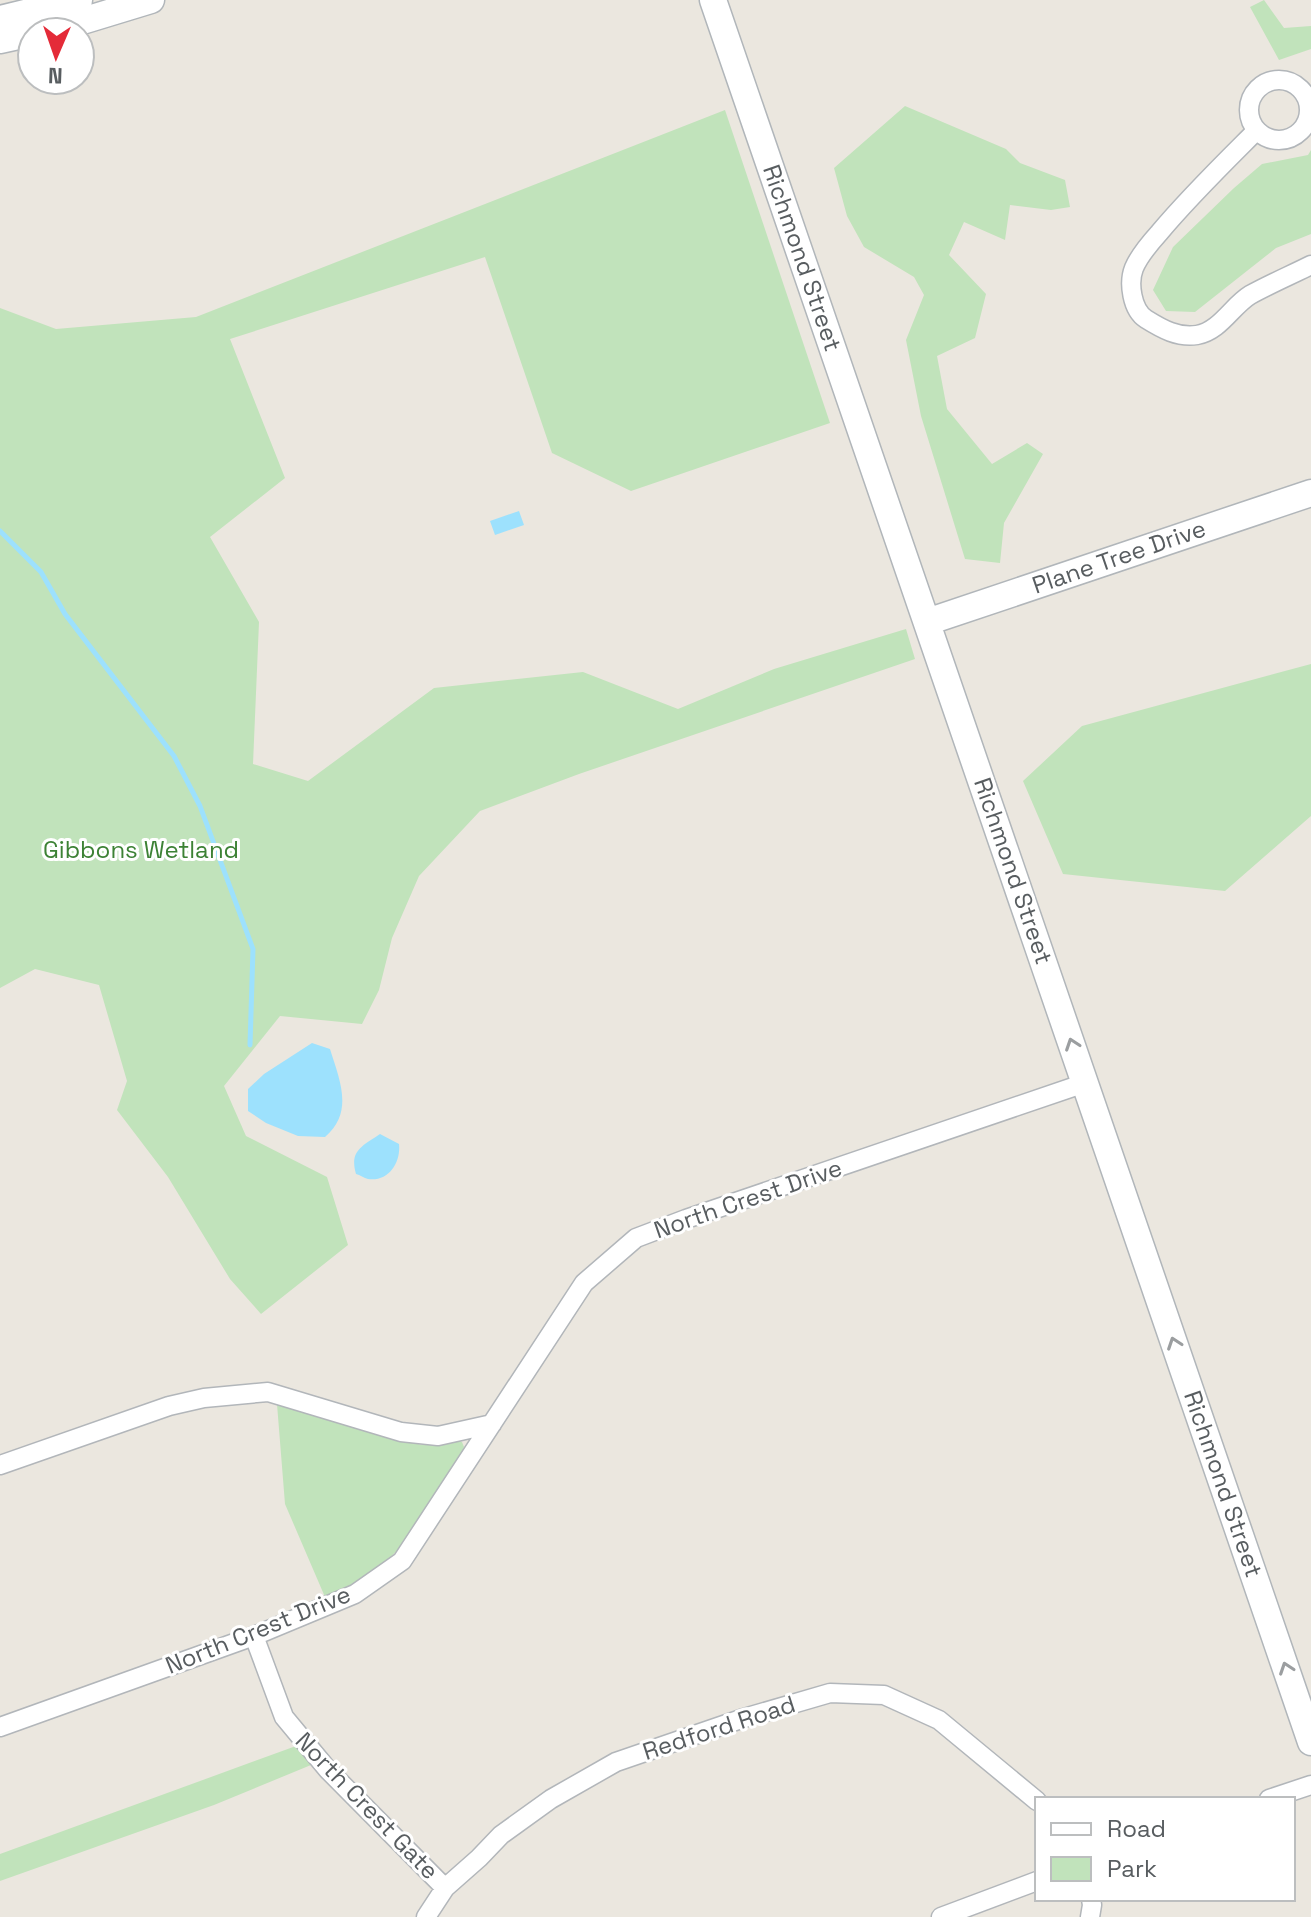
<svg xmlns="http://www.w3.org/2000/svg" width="1311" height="1917" font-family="'Space Grotesk',sans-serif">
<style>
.green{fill:#c1e3bb}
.water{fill:#9de1fd}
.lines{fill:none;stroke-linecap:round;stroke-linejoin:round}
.stream{stroke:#9de1fd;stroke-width:5}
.street-casing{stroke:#b2b6ba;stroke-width:21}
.secondary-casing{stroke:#b1b6ba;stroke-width:29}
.street{stroke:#fff;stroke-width:18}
.secondary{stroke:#fff;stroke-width:26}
.oneway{stroke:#9b9ea0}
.labels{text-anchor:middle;stroke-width:6;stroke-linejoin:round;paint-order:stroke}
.street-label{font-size:24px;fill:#585d60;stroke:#fff}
.park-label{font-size:24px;fill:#3d8235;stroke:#fff}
</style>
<rect width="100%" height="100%" fill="#ebe7df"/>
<path class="green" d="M1264,0L1284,28L1311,26V49L1279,60L1250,7Z
M905,106L1006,149L1020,163L1065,180L1070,207L1051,210L1010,205L1005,240L964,222L949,255L986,294L975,338L937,356L947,409L992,464L1027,443L1043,454L1004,523L1000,563L965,559L921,416L906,340L924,295L914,277L864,247L847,216L834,168Z
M725,110L830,423L631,491L552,453L485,257L230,339L285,478L210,537L259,622L253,764L308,781L434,688L583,672L678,709L774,669L906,629L915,659L579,774L480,811L419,876L392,938L379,990L362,1024L280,1016L224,1086L246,1136L327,1177L348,1245L261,1314L230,1279L168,1177L117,1110L127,1081L99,985L35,969L0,988V308L56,329L196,317Z
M1311,150V234L1276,248L1195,312L1166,311L1153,290L1173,247L1234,188L1262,164L1308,155Z
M1311,664V816L1225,891L1063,874L1023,781L1082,726Z
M277,1404L297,1408L402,1441L423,1445L456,1440L462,1442L464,1447L461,1457C435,1497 410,1547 369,1575C356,1584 340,1591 325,1597L285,1504Z
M296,1746L311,1765L214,1805L0,1881V1854Z"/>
<path class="water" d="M519,511L524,525L495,535L490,521Z
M312,1043L330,1049C340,1081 354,1112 325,1137L298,1136L266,1123L248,1111V1089L264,1074Z
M380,1134L399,1144C401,1162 389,1182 368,1179C364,1178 360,1175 356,1174C349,1150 363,1146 380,1134Z"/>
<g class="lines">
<path class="stream" d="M0,531L41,572L65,614L174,756L200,806L253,949L250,1045"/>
<g class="street-casing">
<path id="street" d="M1249 110a30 30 0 1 1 60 0a30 30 0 1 1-60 0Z
M1256,131C1223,164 1189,197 1159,233C1150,243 1139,256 1134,268C1128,283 1132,310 1146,319C1162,329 1178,338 1197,335C1220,331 1232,306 1250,295C1270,284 1291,275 1311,265
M0,1465L169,1406L204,1398L268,1392L401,1432L438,1436L492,1424
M254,1636L284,1717L328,1770L445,1888
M0,1727L254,1636L355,1594L402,1561L584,1283L636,1238L686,1219L1085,1083
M1269,1799L1311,1785
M426,1917L445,1888L479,1858L501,1835L551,1799L616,1762L744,1718L830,1693L884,1695L939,1720L1037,1801
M941,1917L1037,1881
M1090,1917L1092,1905L1091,1899"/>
</g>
<g class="secondary-casing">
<path id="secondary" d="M713,0L1311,1742
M0,19L79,0
M37,32L69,25L151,0
M0,40L32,33
M927,622L1311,493"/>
</g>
<use href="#street" class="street"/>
<use href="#secondary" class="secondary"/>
</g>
<defs><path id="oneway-chevron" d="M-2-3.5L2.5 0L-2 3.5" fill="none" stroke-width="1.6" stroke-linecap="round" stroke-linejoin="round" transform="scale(2)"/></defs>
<g class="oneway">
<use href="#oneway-chevron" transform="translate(1072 1044) rotate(-109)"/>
<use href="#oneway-chevron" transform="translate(1174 1343) rotate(-109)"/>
<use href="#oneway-chevron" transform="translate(1286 1668) rotate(-109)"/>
</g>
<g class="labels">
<g class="street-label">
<text transform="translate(802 258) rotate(71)" y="8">Richmond Street</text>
<text transform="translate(1119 557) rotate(-19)" y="8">Plane Tree Drive</text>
<text transform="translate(1013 871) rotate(71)" y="8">Richmond Street</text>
<text transform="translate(748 1199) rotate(-19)" y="8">North Crest Drive</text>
<text transform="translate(1223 1484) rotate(71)" y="8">Richmond Street</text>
<text transform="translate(258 1630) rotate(-22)" y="8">North Crest Drive</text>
<text transform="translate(719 1728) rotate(-18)" y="8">Redford Road</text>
<text transform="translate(367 1806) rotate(46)" y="8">North Crest Gate</text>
</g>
<g class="park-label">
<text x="141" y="858">Gibbons Wetland</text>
</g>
</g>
<rect x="1035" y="1797" width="260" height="104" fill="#ffffff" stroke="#bcbebf" stroke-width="2"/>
<rect x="1051" y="1823" width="40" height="12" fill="#ffffff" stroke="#bcbebf" stroke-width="2"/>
<text x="1107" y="1837" font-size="24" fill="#585d60">Road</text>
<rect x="1051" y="1857" width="40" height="24" fill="#c1e3bb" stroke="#bcbebf" stroke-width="2"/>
<text x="1107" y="1877" font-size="24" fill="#585d60">Park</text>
<g transform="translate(56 56) rotate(182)"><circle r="38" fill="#ffffff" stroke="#bcbebf" stroke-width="2"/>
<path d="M0-6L14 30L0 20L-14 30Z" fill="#e42b38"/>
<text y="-12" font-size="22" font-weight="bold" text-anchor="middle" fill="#585d60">N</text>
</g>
</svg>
